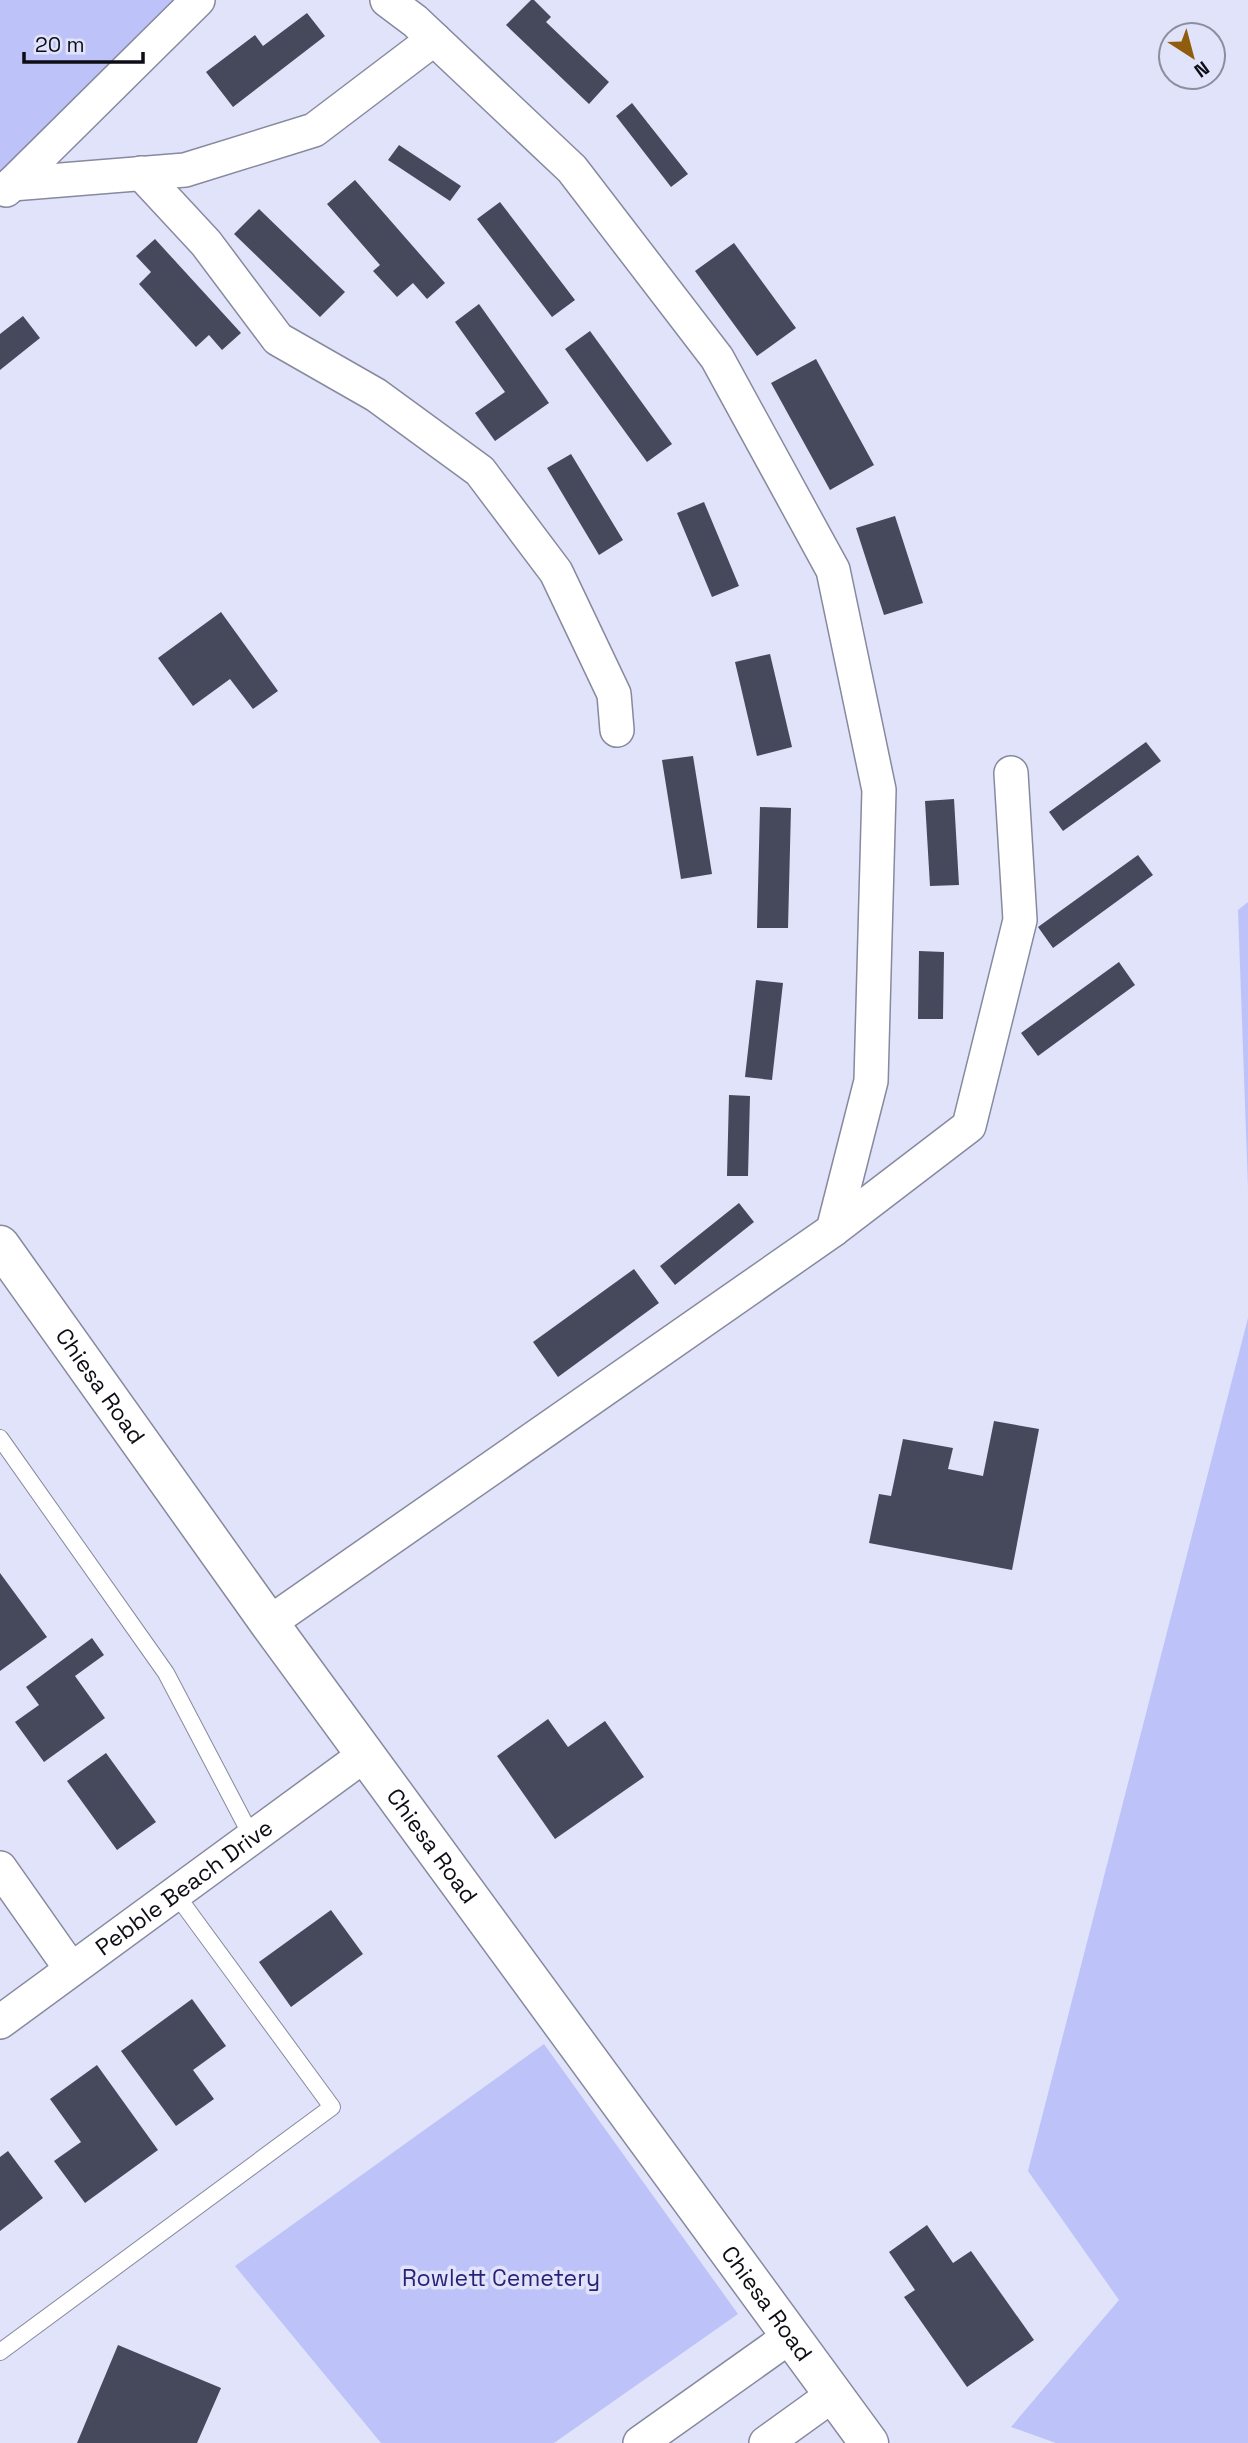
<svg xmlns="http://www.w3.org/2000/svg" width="1248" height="2443" font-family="'Space Grotesk',sans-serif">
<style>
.green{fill:#bdc3f9}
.building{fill:#46485b}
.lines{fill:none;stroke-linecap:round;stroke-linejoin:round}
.service-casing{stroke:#87899e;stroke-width:18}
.minor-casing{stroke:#87899e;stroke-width:36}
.secondary-casing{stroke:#87899e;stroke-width:41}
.service{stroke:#fff;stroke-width:16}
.minor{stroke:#fff;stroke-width:33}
.secondary{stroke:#fff;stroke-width:38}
.labels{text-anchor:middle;stroke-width:7;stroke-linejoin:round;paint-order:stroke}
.street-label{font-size:23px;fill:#0d0d15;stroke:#e0e3fa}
.park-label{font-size:23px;fill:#2b2078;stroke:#e0e3fa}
</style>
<rect width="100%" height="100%" fill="#e0e3fa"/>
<path class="green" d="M0,0H177L0,174Z
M1248,902V1188L1238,910Z
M1248,1318V2443H1056L1011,2427L1119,2300L1028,2171Z
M544,2044L738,2314L554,2443H381L235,2266Z"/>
<path class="building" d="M531,0H534L551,17L546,22L609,82L589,104L506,25Z
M307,13L325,36L233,107L206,72L255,35L263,46Z
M632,103L688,174L671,187L616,116Z
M399,145L461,186L450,201L388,160Z
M355,180L445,283L427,299L413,283L397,297L373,271L380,265L327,204Z
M500,202L575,300L552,317L477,219Z
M259,209L345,292L320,317L234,234Z
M155,239L241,333L222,350L209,335L196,347L139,284L151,272L136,256Z
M734,243L796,328L757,356L695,271Z
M479,304L549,403L495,441L475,413L505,392L455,322Z
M23,316L40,338L0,370V334Z
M590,331L672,444L647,462L565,349Z
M816,359L874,465L830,490L771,383Z
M571,454L623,540L599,555L547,468Z
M704,502L739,586L712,597L677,513Z
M895,516L923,603L884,615L856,528Z
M221,612L278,691L253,709L230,679L193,706L158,658Z
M770,654L792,747L757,756L735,662Z
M1146,742L1161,761L1063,831L1049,812Z
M693,756L712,874L681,879L662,760Z
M954,799L959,885L930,886L925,801Z
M760,807L791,808L788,928H757Z
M1138,855L1153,875L1053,948L1038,927Z
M919,951L944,952L943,1019H918Z
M1119,962L1135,985L1038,1056L1021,1033Z
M756,980L783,983L772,1080L745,1077Z
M729,1095L750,1096L748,1176H727Z
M739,1203L754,1222L675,1285L660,1266Z
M634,1269L659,1303L558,1377L533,1342Z
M994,1421L1039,1429L1012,1570L869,1543L879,1494L891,1496L903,1439L953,1448L948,1469L983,1476Z
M0,1573L47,1637L0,1671Z
M92,1638L104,1655L75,1676L105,1718L44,1762L15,1722L39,1705L26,1687Z
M548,1719L568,1747L605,1721L644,1777L555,1839L497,1756Z
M106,1753L156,1822L117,1850L67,1781Z
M331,1910L363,1954L291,2007L259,1962Z
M192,1999L226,2046L193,2070L214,2099L176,2126L121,2051Z
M97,2065L158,2150L85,2203L54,2161L81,2142L50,2099Z
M8,2151L43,2198L0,2231V2157Z
M927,2225L953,2263L971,2251L1034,2340L967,2387L904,2297L915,2290L889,2252Z
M118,2345L221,2388L197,2443H77Z"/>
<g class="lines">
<g class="service-casing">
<path id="service" d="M0,1438L166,1673L252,1837
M0,2352L332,2107L175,1893"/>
</g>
<g class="minor-casing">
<g id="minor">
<path d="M141,173L206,243L278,339L376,395L480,471L556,572L614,694L617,730"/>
<path d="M12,184L185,170L314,130L434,39"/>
<path d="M6,190L198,0"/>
<path d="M833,1230L969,1126L1020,920L1011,773"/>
<path d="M269,1623L833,1230L871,1081L879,790L833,570L717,358L572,169L415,21L387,0"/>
<path d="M0,1868L71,1969"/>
<path id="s1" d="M0,2022L366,1754"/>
<path d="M640,2443L792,2335"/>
<path d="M766,2443L834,2394"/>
</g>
</g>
<g class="secondary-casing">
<g id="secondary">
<path id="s2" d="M0,1245L269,1623L869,2443"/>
</g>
</g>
<use href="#service" class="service"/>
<use href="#minor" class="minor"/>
<use href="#secondary" class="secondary"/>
</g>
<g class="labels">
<g class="street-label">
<text dy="8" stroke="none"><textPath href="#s2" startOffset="173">Chiesa Road</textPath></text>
<text dy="8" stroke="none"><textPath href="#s2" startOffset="740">Chiesa Road</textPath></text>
<text dy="8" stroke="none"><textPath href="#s1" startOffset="228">Pebble Beach Drive</textPath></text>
<text dy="8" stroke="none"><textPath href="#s2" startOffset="1307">Chiesa Road</textPath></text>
</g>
<g class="park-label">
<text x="501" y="2286">Rowlett Cemetery</text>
</g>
</g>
<g transform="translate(1192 56) rotate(144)"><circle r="33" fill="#e0e3fa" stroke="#8c8d9e" stroke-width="2"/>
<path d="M0-5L12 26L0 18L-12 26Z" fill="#905c0d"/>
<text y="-10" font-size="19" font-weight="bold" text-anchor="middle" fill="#0d0d15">N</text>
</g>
<path d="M24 52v10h119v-10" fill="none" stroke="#0d0d15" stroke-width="3.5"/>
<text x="35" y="52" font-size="21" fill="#0d0d15" stroke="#e0e3fa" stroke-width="5" paint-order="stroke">20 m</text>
</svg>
